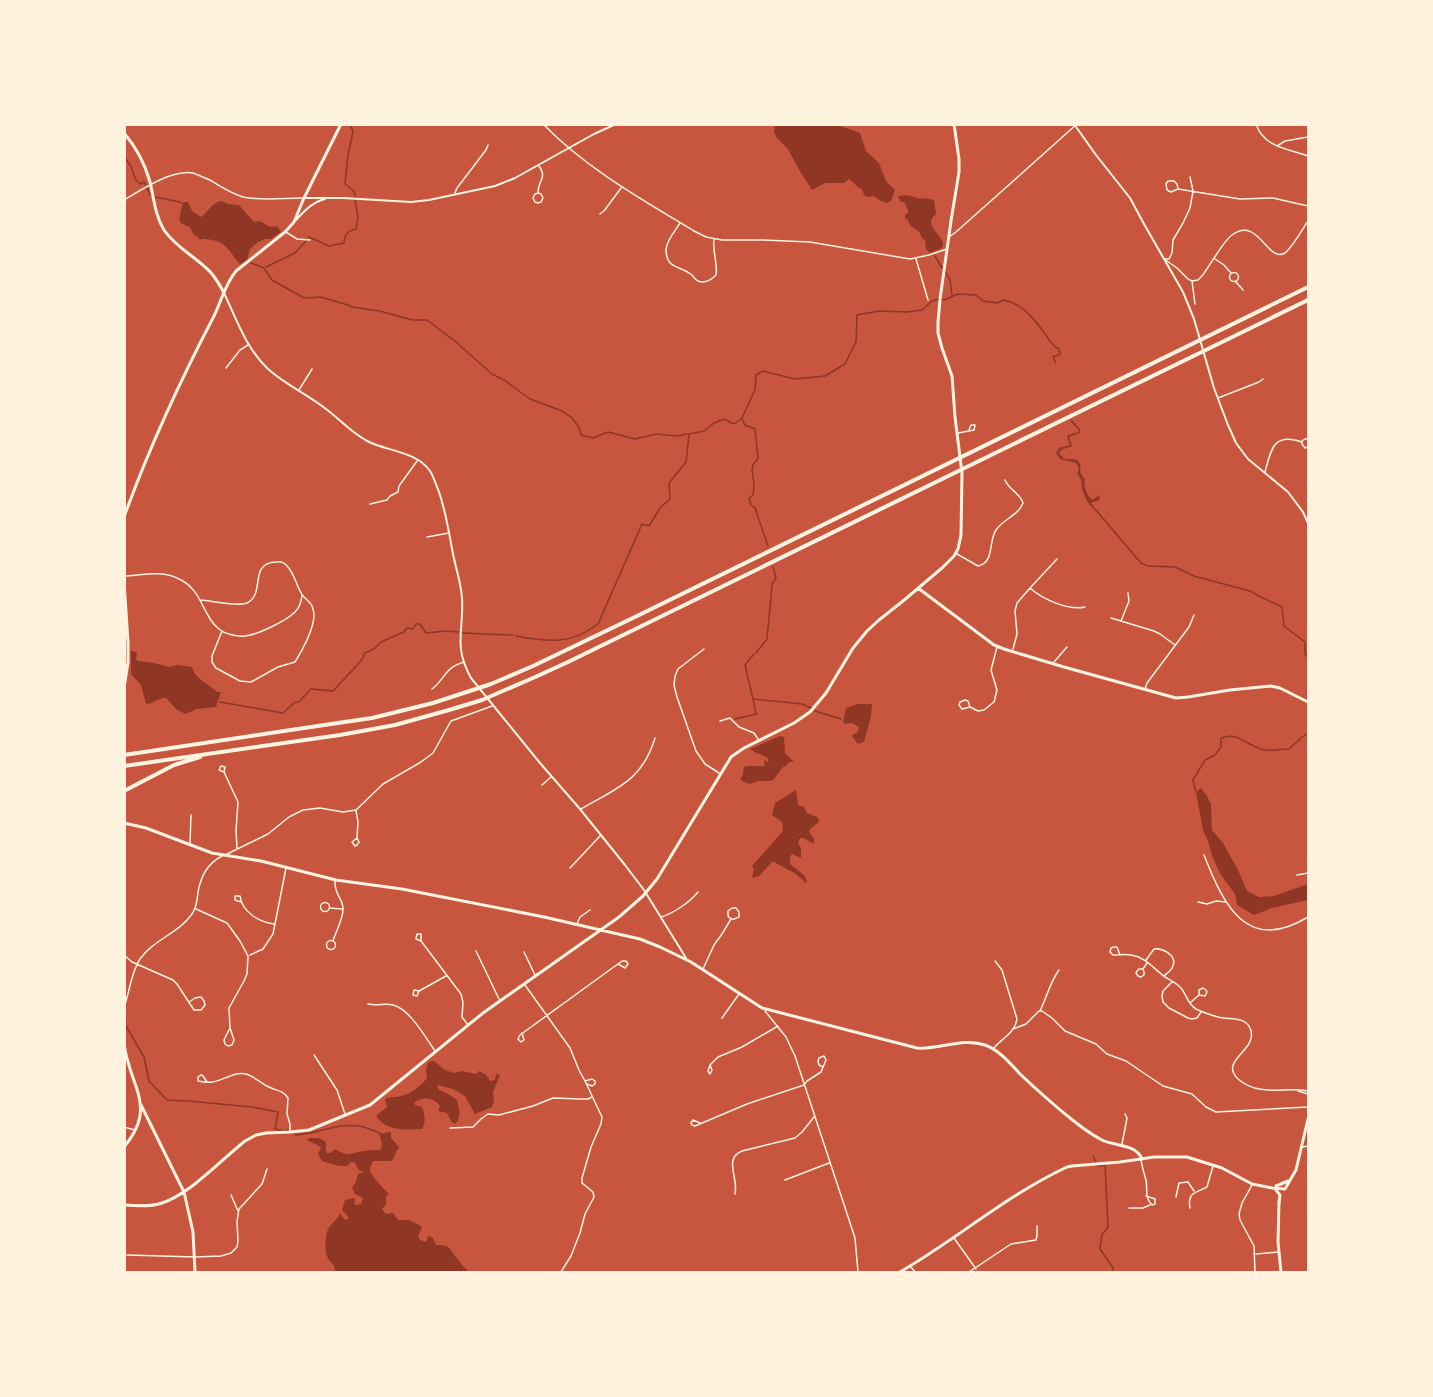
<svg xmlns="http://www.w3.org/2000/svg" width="1433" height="1397" font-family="'Work Sans',sans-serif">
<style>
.water{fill:#8f3625}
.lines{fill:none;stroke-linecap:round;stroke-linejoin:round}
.stream{stroke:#8f3625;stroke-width:1.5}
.minor{stroke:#fff3e0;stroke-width:1.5}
.tertiary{stroke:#fff3e0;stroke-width:2}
.secondary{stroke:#fff3e0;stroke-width:3}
.primary{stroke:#fff3e0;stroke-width:3}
.motorway{stroke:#fff3e0;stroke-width:4}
</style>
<rect width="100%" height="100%" fill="#c8553d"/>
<path class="water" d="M835,124L860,133L866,151L879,163L886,181L895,190L891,201L887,203L879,200L874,196L868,197L864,195L862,189C856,187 854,182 849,179L844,183H825L812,190L798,168L788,149L777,138L774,132L775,125Z
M907,195L921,199L925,198L934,200L936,214C922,225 942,234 943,243C943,244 942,246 942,248L930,253L926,249L925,240C920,237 922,235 918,231C914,227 910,228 908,220L905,218V215L908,213V210L904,202H901L898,196Z
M222,201L228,204L239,205L254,222L260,221L270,227L277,226L281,232L271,239H265L258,242L250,249L247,260L240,264C235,260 233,254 228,249C222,241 211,239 202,239L200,240L198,237L194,235L190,227L182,224L179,220L182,206L184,202H188L192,211L201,217C209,211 212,202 222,201Z
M1072,420L1080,429V433L1069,437L1072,446L1061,450L1059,453L1064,459C1076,459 1082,458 1080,473C1086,483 1083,491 1092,500L1100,495L1099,500L1094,502H1090L1096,511C1089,506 1083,495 1082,487C1081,480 1082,479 1077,474L1079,468L1076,463L1060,459L1056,453L1059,448L1070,445L1067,437L1068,435L1079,432L1078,429L1070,421Z
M131,651L137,652L136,659L138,661L154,663L169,667L178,665L192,667C195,679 209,684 217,692H221L216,707L196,709L186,714L177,710L166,698C159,697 153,704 146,704L141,685L131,674Z
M857,704H872L871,716L864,742L858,744L852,736V735L858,732L859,727L852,723L845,724L843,722L846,708Z
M780,736L784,737L785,753L794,762H789L786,766L783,767L774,779L771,781H758L750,784L744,782L740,779L743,775L744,767L747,766H765L764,760L768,762L769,760C764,754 756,754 750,749Z
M1201,788L1207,796L1211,804L1212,830L1223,843L1238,870L1247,891L1259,897L1274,896L1308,884V900L1272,908L1254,915L1240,907L1237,904L1235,894L1221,875L1213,858L1208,841L1203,830L1196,792Z
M796,790L798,805L804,807L807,813L817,817L819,820V822L811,828L809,832L814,839V843C809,843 806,837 800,838L798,843L801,848V858L792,854L790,857V864L804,875L807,882L806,883L796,874L774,862H772L759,876L753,878L752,877L754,870L752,866L783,831L782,822L772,815L775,803Z
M432,1061H434L445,1070L454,1073L462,1071L476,1074L479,1071L486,1075L490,1081L495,1080L496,1074L500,1075L493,1092L494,1100L492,1107L475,1114L465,1096L453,1089L438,1085L437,1086L439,1090L447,1093L457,1100C459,1110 462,1116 455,1124L451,1121L447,1113L438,1111L440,1106C434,1097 421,1096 414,1103L415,1105L422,1107C425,1115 426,1122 422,1129C405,1130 386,1131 376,1116L387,1107L385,1099C391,1096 395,1098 401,1096C412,1093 420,1087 427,1078L426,1069L428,1063Z
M388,1132H391V1138L399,1147L396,1152L394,1158L391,1161H373C372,1164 370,1166 370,1171C372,1177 385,1190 390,1195L388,1194L386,1196V1204L382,1209L386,1214L393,1213L398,1220H409L421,1226L422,1228L418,1235L420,1240L426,1242L428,1236L433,1238L436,1245C452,1244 450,1251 459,1261C462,1265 466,1269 469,1272H335C335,1262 329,1263 327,1256C325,1250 325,1239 327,1232C329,1224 338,1220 340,1213L344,1219L347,1220L349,1218L342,1210L345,1200L355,1198L354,1204L357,1205L361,1204L363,1198L355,1194L352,1188L356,1182L358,1174L364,1172L359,1170C356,1166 357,1162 351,1162L347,1166H339L322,1161L318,1154L321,1147L307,1140L309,1138H319L326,1142V1151L327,1153H330L335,1149C350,1158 349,1153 364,1151C369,1150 375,1150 380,1150C383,1146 382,1140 379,1135Z"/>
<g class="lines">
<path class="stream" d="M350,124L353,132L348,155L345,184L354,191L355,196
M124,155C126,160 129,163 131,167C135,175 132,177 140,184L144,182L146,185
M147,188L150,195
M155,197L180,202L183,204
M309,237L329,246L344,243C345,234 347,231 356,229L358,217L355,200
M935,256L942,268
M251,263L264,268L272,280L304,298
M266,267L295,253L306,241
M945,271L950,280L952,295
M305,298L321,297L351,306
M352,307L380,311L412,320H427L456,342L492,374L504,380L530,399L562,411L571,417L579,427L581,435L593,438L608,432L635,439L656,434L676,436L687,434
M742,419L745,425L755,429L758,458L753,465L752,470L754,484L753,495L749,498L751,505L755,508L768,546
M1079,472L1084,480V483
M1090,501L1093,507
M1095,509L1141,563L1148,566L1175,567L1194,576L1250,591L1259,596L1282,607L1284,626L1305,642V654L1308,658
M771,596L772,584L776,578L773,567
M462,633L513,635
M516,636C549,642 570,645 598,624L642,524L649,526L660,508L670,499L669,483L686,462L689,434L704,431L714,423L724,419L734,424L742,418L755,390L756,375L763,371L795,379L825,376L845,364L856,342L857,315L879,311L907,312L922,310L932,301L938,299L944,300L958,294L976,295L983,301L997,303L1004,300C1023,304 1035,320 1046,335C1050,341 1052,346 1059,349L1060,354L1053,357L1056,363
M756,653L767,639L771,598
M754,654L745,665L753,699L772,701
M774,701L802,704L811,708
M220,702L283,713L295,702H299L311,689L333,691L361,661L365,653L374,649L381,642L404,632L406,629L408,628L413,629L416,624H420L426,633L446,631L459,632
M815,711L841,719
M735,719L756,714L753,699
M1196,792L1193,780L1205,760L1215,755L1221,747V738C1240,731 1247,747 1265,750C1272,751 1282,749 1289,749L1302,737L1308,733
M125,1016L126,1026L144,1057L149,1081L167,1100L186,1101
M188,1101L252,1107L278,1112L275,1129L284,1131L288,1130
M295,1135C317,1134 337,1123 359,1126C367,1127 374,1131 382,1134
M1093,1156L1096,1162
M1097,1166L1105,1165L1108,1227L1102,1235L1100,1249L1113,1268V1272"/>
<path class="minor" d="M543,124C587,169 641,199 694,231L706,237L722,240H763L810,242L910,259L929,255L947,249
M1256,124C1263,147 1289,149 1308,156
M1277,146L1285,141L1308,137
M1190,177L1193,191L1190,208L1183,223L1173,240L1172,253L1169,259H1164L1177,268L1188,279L1192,281L1195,304
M1178,189L1177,184L1174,181H1168L1166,184L1167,190L1171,192L1178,189L1240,199L1273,198L1308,206
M455,193L457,188L486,150L488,145
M538,193L541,194L543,198L541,202L538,203L535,202L533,198L535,194L538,193C537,181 548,179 539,166
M124,200C141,190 172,169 193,173C198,175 205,178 210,180C221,187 230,193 243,197C262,201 284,198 303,198
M600,214L604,211L621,188
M680,223C675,231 667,240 666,249C666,270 680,265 692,275C694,277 695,280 698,281C705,284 712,279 716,275C718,263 712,251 714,239
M286,232L297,239L310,240
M949,237L956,232L1077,124
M916,259L928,300
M1215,259L1224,265L1231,273
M1229.5 277a4.5 4.5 0 1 1 9 0a4.5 4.5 0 1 1-9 0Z
M1192,281L1198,280L1202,276C1210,266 1223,241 1232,235C1257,216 1267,260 1283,254C1290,252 1303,228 1308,221
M1236,282L1243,290
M226,368L240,350L248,345
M299,390L312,369
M1218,398L1259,382L1263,379
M958,433L974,430L975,425H971L969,430
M1302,441L1305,439H1308
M1265,472C1271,450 1273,432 1302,442V444L1305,448L1308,447
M370,504L387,500L390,496L398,492L399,486L417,461
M427,537L449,533
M957,554L978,566C995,562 988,542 996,530C1003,519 1018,516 1023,503C1020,493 1009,490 1005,480
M124,576C143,575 162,570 179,579C203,590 202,616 219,629C225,634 237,637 245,636C257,635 286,621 295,612C300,607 301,602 302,595
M1030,588C1042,599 1069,611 1085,607
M201,600C213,601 236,607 247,603C266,594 248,563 276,562C281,561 285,563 288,567C295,575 297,588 303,596C306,599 310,602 312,606C313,609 314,613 314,615C314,629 302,651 295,662L278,667L251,682L240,681L216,668L212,662V656L222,631
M1111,618L1154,631L1160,634L1175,645
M1121,621L1129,601L1128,593
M704,649L678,669L675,676L674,685L677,697L696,751L705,764L719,773
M1013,649L1017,634L1015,611L1017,603L1030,588L1057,559
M1054,662L1067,647
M432,689C446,678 444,668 464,662
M1145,689L1147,683L1189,627L1194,615
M970,707L962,709L959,705L960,702L965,700L968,701L970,707L978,711L984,710L994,702L997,690L991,670L997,647
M720,721L730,718L739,727L754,733L758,739
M224,772L225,767L221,766L219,770L224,772L238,802L236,831L237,848
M542,785L551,777
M581,809C617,788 642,781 655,738
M356,811L358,822L357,838L352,842L355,846L357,845L359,842L357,838
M190,844L191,815
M227,854L268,834L289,817L303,810L320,808L343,812L356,810L383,784L421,762L433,753L451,721L492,706
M1204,855C1224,906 1247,954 1308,917
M570,868L600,836
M1297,875L1308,873
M241,902L235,900V896H240C242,912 259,922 274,924
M1198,902L1207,904L1216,901L1226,902
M320.5 907a4.5 4.5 0 1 1 9 0a4.5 4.5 0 1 1-9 0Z
M330,908L342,909
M196,909L227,923L240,941L248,956L247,974L244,981L229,1008L230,1028L234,1040L232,1045L228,1046L225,1044L224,1040L230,1028
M661,917C674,913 690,902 698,892
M577,924L580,917L590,910
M326.5 945a4.5 4.5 0 1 1 9 0a4.5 4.5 0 1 1-9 0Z
M333,941C336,931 344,917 343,908C342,897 334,894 335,881
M421,941V934H417L416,939L421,941L461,994L463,1002L462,1017L468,1025
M476,951L499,999
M524,952L535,975
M124,955L132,962L173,980L177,984L194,1010H201L205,1005L204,1001L201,997L195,998L189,1002
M250,955L263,949L273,934L286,868
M1120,955L1117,947H1114L1111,948L1110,952L1113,955C1119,955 1125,954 1131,955C1146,957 1154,969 1165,977C1170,980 1176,983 1180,987C1187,994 1187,1004 1196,1009C1202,1012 1211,1015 1218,1017C1228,1020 1245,1016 1250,1028C1260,1050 1218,1060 1238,1079C1260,1098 1286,1086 1308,1091
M1146,960L1154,949C1163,948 1179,956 1172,968C1170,972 1167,973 1164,976
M703,969L714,945L722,934L731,919L728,916V911L732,908H736L739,912V917L734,919H731
M1143,969L1144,972V975L1141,977L1138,976L1136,973L1137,971L1139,969H1143L1147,963
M1172,982L1163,991L1162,996L1163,1002L1169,1008L1188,1018L1192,1019L1197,1018L1201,1012
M525,985L570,1048L579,1070L585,1081L592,1079L595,1081V1084L592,1086L587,1084
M419,991L414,990L413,995L417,996L419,991L446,976
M1190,1003L1199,995L1205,996L1207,992L1206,990L1203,988L1199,990V995
M368,1004C377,1006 385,1003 393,1005C410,1009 425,1037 435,1051
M124,1007C130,991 131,972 140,959C153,940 179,933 192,914C197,907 197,900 198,892C201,876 207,864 222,856
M765,1011L786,1037L795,1056L855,1238L858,1272
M1040,1011C1047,997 1050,982 1059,970
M722,1018L739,994
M1013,1029L1026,1024L1039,1011H1042L1052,1018L1065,1031L1096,1044L1107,1054L1126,1061L1163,1086L1192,1094L1206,1107L1216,1112L1308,1107
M522,1033L524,1040L521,1042L518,1039L520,1035L622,961H626L628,964L625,968L618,964
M994,1048C1002,1038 1015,1033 1017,1019L1002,970L995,961
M314,1055L337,1090L345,1114
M710,1065L708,1071L710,1074L712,1070L710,1065L718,1057L742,1047L778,1026
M207,1082L203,1076L201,1075L198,1077V1081C203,1082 208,1083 213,1082C224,1080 235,1071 246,1074C254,1076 260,1083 267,1086C275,1091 282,1089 288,1098L287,1114L290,1124V1132
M1298,1091L1308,1094
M700,1123L693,1120L691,1123L692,1125L695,1126L747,1104L804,1085L807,1081L821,1072L826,1060L824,1056L819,1058L818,1061L819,1065L823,1067
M124,1127L135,1130
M450,1128L473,1127L481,1119L488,1114L499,1115L533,1106L553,1098L581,1099H588L592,1097
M1122,1144L1127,1118L1125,1114
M1303,1147L1308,1146
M1141,1160C1142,1167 1144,1173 1146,1180C1148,1190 1144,1197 1152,1205L1155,1204V1199L1146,1196
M785,1180L829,1163
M1252,1185L1242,1203L1239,1214L1240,1220L1254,1246L1255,1272
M735,1194C739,1178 723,1159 742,1151L795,1138L802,1132L814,1117
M231,1195L238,1211
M1176,1197L1179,1183L1188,1182L1194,1191
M1129,1208H1143L1150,1205
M1190,1208C1187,1192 1196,1193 1207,1187L1213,1166
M954,1238L976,1269
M1256,1254L1278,1252
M127,1255L195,1257L221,1256L231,1253L237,1247L238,1241L237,1221L239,1209L262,1184L267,1169
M911,1267L915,1272
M561,1272L571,1256L580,1233L585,1214L594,1197L593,1192L582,1183V1178L591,1147L601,1124L602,1117L585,1081
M969,1272L1011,1244L1036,1240L1037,1236V1226"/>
<path class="tertiary" d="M1074,124L1096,155L1130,198L1144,224L1183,292L1194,319L1214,388L1228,425L1236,443L1248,459L1288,492L1303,512L1308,523
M304,198H343L411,202L429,200L495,186L515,178L594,134L616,124
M296,220C305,210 313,202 325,199
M224,293C236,318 246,348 267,368C284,384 307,394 326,409C342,421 351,433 369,442C388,451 417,452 430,471C434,477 436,485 439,492C446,512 449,533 453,554C456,569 461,583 462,598C464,631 453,646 471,678L540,763L580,809L625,865L644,890L686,958"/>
<path class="secondary" d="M124,133C136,147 145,164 150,182C154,199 155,215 164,230C175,246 192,255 205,267C214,274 219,283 224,293
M940,299L951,221L959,172V159L954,124
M124,517C149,448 180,381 214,316C221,302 225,284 236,271L285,232L294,222L304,198L341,124
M124,581L128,642V662L124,688
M918,588L994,645L1004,649L1064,667L1176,698L1188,697L1230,690L1271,686L1280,688L1308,702
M124,823L146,828L212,853L261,861L336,880L402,889L544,917L640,939L660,947L691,962L762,1008L917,1048C939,1050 963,1037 985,1045C999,1050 1010,1063 1020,1074C1038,1091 1056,1107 1075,1122C1084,1129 1092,1135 1102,1140C1114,1146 1136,1144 1142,1159
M124,1044C130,1088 158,1106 124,1147
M141,1105L184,1192L193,1232L195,1272
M1279,1202L1278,1242L1281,1272
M124,1205C136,1206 151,1207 162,1203C190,1194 221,1160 245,1141L256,1135L266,1133L290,1132L309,1130L370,1105L483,1013L619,917L643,896L657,879L731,757L744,748L794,723L810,712L826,693L853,648L867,631L879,620L903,601L942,568L954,556L958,549L961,535L962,473L955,417L952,376L942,348L938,333V322L940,300"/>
<path class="primary" d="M1276,1186L1288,1181
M1285,1189L1296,1170L1308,1119
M1276,1190L1280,1195L1279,1203
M900,1272C957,1239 1007,1195 1067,1167L1072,1166L1120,1162L1154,1157H1187L1222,1168L1252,1184L1272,1188L1285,1189"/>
<path class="motorway" d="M124,755L331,724L372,718L433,703L491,684L533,666L637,616L1308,287
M124,766L340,735L395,725L449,710L482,700L533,678L568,662L1308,300
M124,791L174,765L200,757"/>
</g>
<rect width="1433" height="1397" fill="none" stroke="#fff3e0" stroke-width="252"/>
</svg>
